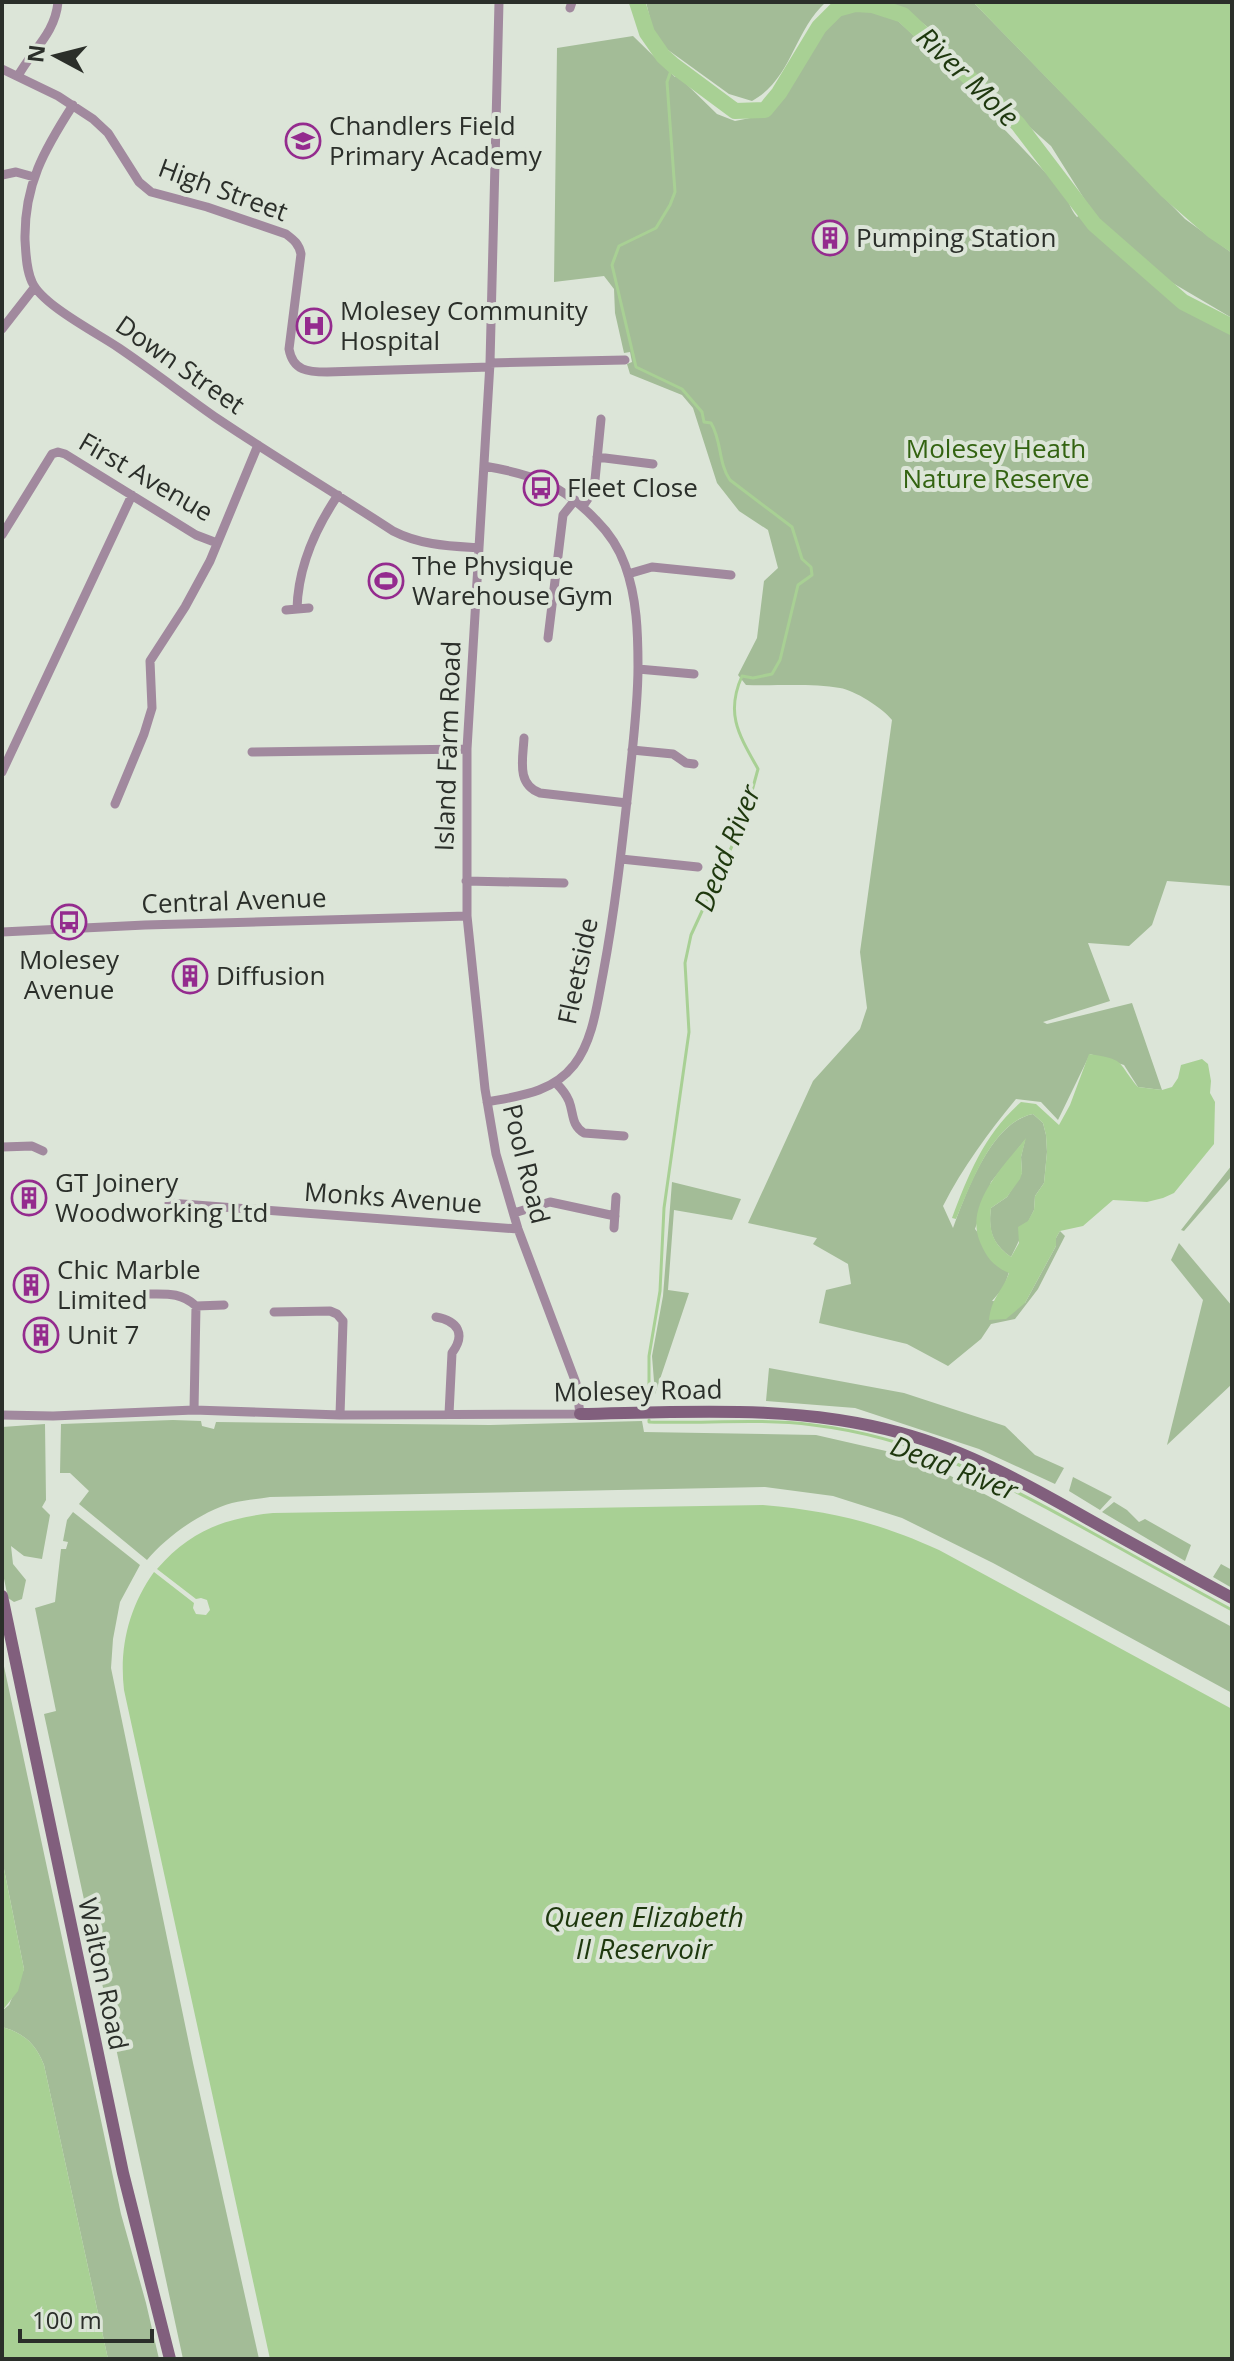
<svg xmlns="http://www.w3.org/2000/svg" width="1234" height="2361" font-family="'Open Sans',sans-serif">
<style>
.green{fill:#a3bc97}
.water{fill:#a8d094}
.lines{fill:none;stroke-linecap:round;stroke-linejoin:round}
.stream{stroke:#a8d094;stroke-width:3}
.river{stroke:#a8d094;stroke-width:16}
.street{stroke:#a1899e;stroke-width:9}
.secondary{stroke:#815f7d;stroke-width:12}
.labels{text-anchor:middle;stroke-width:8;stroke-linejoin:round;paint-order:stroke}
.poi-label{font-size:26px;fill:#2b2f2a;stroke:#dce5d8;text-anchor:start}
.street-label{font-size:26px;fill:#2b2f2a;stroke:#dce5d8}
.park-label{font-size:26px;fill:#336311;stroke:#dce5d8}
.water-label{font-size:28px;font-style:italic;fill:#1e380e;stroke:#dce5d8}
</style>
<rect width="100%" height="100%" fill="#dce5d8"/>
<path class="green" d="M646,2H826C793,32 792,79 752,101L729,94L664,47L654,35Z
M889,2H973L1185,219L1232,253V318L1149,269L1122,245L1100,224L1051,146L999,100L970,69L946,49L930,29L910,13Z
M869,9L897,20L957,76L1004,124V129L1064,192C1069,201 1070,209 1077,217L1080,215L1124,259L1187,308L1232,329V886L1167,881L1152,925L1129,946L1088,943L1110,1001L1043,1022L1047,1024L1132,1003L1162,1090L1138,1087L1124,1065L1090,1054L1058,1120L1041,1102L1016,1099C988,1133 963,1167 943,1206L953,1228C966,1193 991,1122 1033,1114L1043,1123L1046,1135L1047,1152L1044,1183L1035,1196L1034,1210L1011,1257C992,1243 988,1231 991,1208L1007,1197L1022,1173L1021,1157L1025,1140L991,1182L975,1229L1009,1272L1004,1287L992,1301L1025,1303L1056,1246V1238L1060,1231L1065,1236L1038,1289L1015,1319L991,1324L981,1339L948,1366L907,1344L819,1323L826,1290L851,1284L848,1264L813,1244L817,1238L748,1223L813,1081L860,1029L867,1008L860,952L892,720C883,708 854,690 840,688C813,683 774,686 746,685L738,675L757,638L764,581L778,568L768,530L739,511L717,483L693,408L682,395L630,374L627,364L632,362L630,352L624,353L615,313L614,289L604,276L554,282L557,48L633,36L675,77L677,75L717,114L735,121L765,115L774,108L795,81L821,33L844,11Z
M1232,1165V1176L1184,1231L1181,1230Z
M672,1182L741,1199L732,1220L674,1210L668,1290L689,1293L655,1394L652,1356L663,1296Z
M1179,1243L1232,1306V1384L1167,1445L1203,1300L1171,1260Z
M769,1368L904,1393L1005,1426L1035,1455L1064,1468L1055,1484L979,1449L855,1408L766,1401Z
M173,1420L201,1421L202,1426L214,1429L216,1422L490,1425L642,1421L644,1432L816,1435L886,1451L934,1467L1232,1627V1693L993,1563L902,1518L833,1496L765,1487L270,1497C257,1499 244,1500 232,1503C201,1512 167,1536 147,1560L79,1504L89,1491L70,1473H60L61,1424Z
M45,1424L46,1500L42,1507L50,1515L42,1559L24,1556L11,1546L13,1564L26,1580L22,1599L14,1602L8,1598L2,1569V1427Z
M1073,1477L1112,1497L1100,1510L1069,1491Z
M1114,1502L1127,1510L1139,1522L1145,1519L1191,1545L1185,1561L1102,1512Z
M73,1512L140,1565L120,1602L113,1639L111,1668L193,2063L259,2359H183L44,1714L56,1711L35,1608L55,1602L61,1549H66L68,1542L63,1541L67,1520Z
M1221,1564L1232,1570V1588L1213,1577Z
M2,1657L121,2214L146,2303L159,2359H108L44,2065C36,2044 24,2033 2,2027V2011L9,2005L24,1969L2,1859Z"/>
<path class="water" d="M973,2H1232V253L1208,237L1161,196Z
M1089,1054C1127,1060 1116,1061 1138,1087L1162,1090L1172,1087L1178,1078L1181,1065L1202,1059L1208,1064L1211,1081L1210,1093L1215,1102L1214,1144L1174,1193L1163,1198L1147,1202L1113,1200L1083,1226L1060,1231L1056,1238V1246L1025,1303L1006,1319L989,1320C992,1296 1001,1294 1009,1273C993,1266 987,1258 980,1242C964,1204 1004,1166 1026,1138L1021,1157L1022,1173L1020,1179L1007,1197L991,1208C988,1230 993,1245 1011,1257L1019,1243L1018,1227L1028,1221L1034,1210L1035,1196L1044,1183L1047,1152L1046,1135L1043,1123L1033,1114C992,1122 971,1185 956,1219L952,1218C968,1175 985,1133 1021,1102L1036,1104L1059,1125L1070,1105Z
M763,1505C831,1511 877,1522 939,1550L1232,1709V2359H270L124,1690C119,1647 129,1607 154,1572L194,1603L193,1608L196,1614L206,1615L210,1610L207,1600L201,1598L196,1599L157,1569C190,1531 224,1518 273,1513Z
M2,1859L24,1969L18,1991L2,2011Z
M2,2027C24,2033 36,2044 44,2065L108,2359H2Z"/>
<g class="lines">
<path class="stream" d="M649,1404V1356L660,1291L664,1208L689,1032L685,963L691,935L744,820L758,769C739,735 725,714 742,676L753,678L772,674L780,660L798,585L812,575L811,567L802,559L792,527L730,480C718,463 722,441 711,423L704,422L702,412L682,389L636,367L612,265L619,246L656,228L670,205L675,192L667,82L673,65
M649,1420V1422C703,1424 759,1418 813,1425C916,1437 1000,1481 1089,1531C1136,1557 1184,1584 1232,1610"/>
<path class="river" d="M637,2L647,33L663,56L673,65L735,111L765,110L779,93L819,27L837,9L855,4L872,5L903,15L1018,124L1094,224L1183,302L1232,327"/>
<path class="street" d="M570,8L572,2
M2,69L58,96L93,119L108,133L139,182L151,192L207,207L286,234C294,240 299,244 301,254L289,349C293,371 308,372 327,372L490,367
M18,76C32,50 55,34 58,2
M73,105C44,150 24,185 25,240C26,254 26,269 32,282C42,305 97,333 119,348C153,371 185,396 218,419C276,458 335,493 393,531C420,545 449,546 479,548
M2,175L16,172L34,177
M2,329L34,288
M490,363L625,360
M597,457L653,464
M484,466C531,474 562,484 596,520C608,532 619,548 625,565C637,598 638,633 638,667C638,705 633,743 629,782C622,846 615,910 603,974C597,1004 593,1041 574,1065C552,1093 519,1096 487,1102
M583,506L594,490L601,419
M2,535L52,454L58,452L65,454L196,535L217,543
M628,574L652,567L731,575
M297,609C298,568 315,529 338,495
M286,610L309,608
M548,638L563,515L575,500
M638,669L694,674
M524,738C523,759 516,784 540,793L627,803
M632,750L673,754L686,763L694,764
M252,752L467,749
M2,772L132,495
M115,804L144,734L152,708L150,661L185,607L210,561L258,445
M621,859L698,867
M466,881L564,883
M2,932L145,925L467,916
M556,1083C561,1088 566,1094 569,1101C574,1114 571,1125 584,1133L624,1136
M2,1147L32,1146L43,1151
M169,1203L518,1229
M514,1213L550,1202L615,1216
M614,1228L616,1197
M147,1294C166,1294 181,1292 196,1306
M274,1312L330,1311L337,1314L343,1321L340,1415
M436,1317C458,1321 466,1334 452,1353L449,1414
M194,1410L196,1306L224,1305
M2,1415L53,1416L194,1410L340,1415L580,1414L576,1383L518,1229L496,1154L485,1089L467,916V749L490,363L499,2"/>
<path class="secondary" d="M580,1414C687,1412 796,1404 901,1433C968,1451 1028,1485 1088,1519C1136,1546 1184,1572 1232,1598
M2,1596L123,2173L170,2359"/>
</g>
<defs>
<g id="school-ring" transform="scale(1.8)"><circle r="9.5" fill="#dce5d8" stroke="#942b8e" stroke-width="1.5"/><path d="M0-5L7-2L0 1L-7-2ZM-4 1L0 2.5L4 1V4Q0 6-4 4Z" fill="#942b8e"/></g>
<g id="building-ring" transform="scale(1.8)"><circle r="9.5" fill="#dce5d8" stroke="#942b8e" stroke-width="1.5"/><path d="M-4-6H4V6H1V3H-1V6H-4ZM-2.5-4.3h1.7v1.8h-1.7ZM.8-4.3h1.7v1.8H.8ZM-2.5-1h1.7V.8h-1.7ZM.8-1h1.7V.8H.8Z" fill="#942b8e"/></g>
<g id="hospital-ring" transform="scale(1.8)"><circle r="9.5" fill="#dce5d8" stroke="#942b8e" stroke-width="1.5"/><path d="M-5-5h3v3.5h4V-5h3V5h-3V1.5h-4V5h-3Z" fill="#942b8e"/></g>
<g id="bus-ring" transform="scale(1.8)"><circle r="9.5" fill="#dce5d8" stroke="#942b8e" stroke-width="1.5"/><path d="M-5-6H5V4H4V6H2V4H-2V6H-4V4H-5ZM-3.5-4V0h7V-4ZM-3.5 1.2v1.5H-2V1.2ZM2 1.2v1.5H3.5V1.2Z" fill="#942b8e"/></g>
<g id="stadium-ring" transform="scale(1.8)"><circle r="9.5" fill="#dce5d8" stroke="#942b8e" stroke-width="1.5"/><path d="M0-5a6.5 5 0 1 0 0 10a6.5 5 0 1 0 0-10ZM-3.5-1.8h7v3.6h-7Z" fill="#942b8e"/></g>
</defs>
<g fill-rule="evenodd">
<use href="#school-ring" x="303" y="141"/>
<use href="#building-ring" x="830" y="238"/>
<use href="#hospital-ring" x="314" y="326"/>
<use href="#bus-ring" x="541" y="488"/>
<use href="#stadium-ring" x="386" y="581"/>
<use href="#bus-ring" x="69" y="922"/>
<use href="#building-ring" x="190" y="976"/>
<use href="#building-ring" x="29" y="1198"/>
<use href="#building-ring" x="31" y="1285"/>
<use href="#building-ring" x="41" y="1335"/>
</g>
<g class="labels">
<g class="poi-label">
<text x="329" y="135">Chandlers Field<tspan x="329" dy="30">Primary Academy</tspan></text>
<text x="856" y="247">Pumping Station</text>
<text x="340" y="320">Molesey Community<tspan x="340" dy="30">Hospital</tspan></text>
<text x="567" y="497">Fleet Close</text>
<text x="412" y="575">The Physique<tspan x="412" dy="30">Warehouse Gym</tspan></text>
<text x="69" y="969" text-anchor="middle">Molesey<tspan x="69" dy="30">Avenue</tspan></text>
<text x="216" y="985">Diffusion</text>
<text x="55" y="1192">GT Joinery<tspan x="55" dy="30">Woodworking Ltd</tspan></text>
<text x="57" y="1279">Chic Marble<tspan x="57" dy="30">Limited</tspan></text>
<text x="67" y="1344">Unit 7</text>
</g>
<g class="street-label">
<text transform="translate(223 190) rotate(20)" y="9">High Street</text>
<text transform="translate(180 365) rotate(35)" y="9">Down Street</text>
<text transform="translate(146 477) rotate(30)" y="9">First Avenue</text>
<text transform="translate(448 746) rotate(-88)" y="9">Island Farm Road</text>
<text transform="translate(234 901) rotate(-2)" y="9">Central Avenue</text>
<text transform="translate(578 971) rotate(-78)" y="9">Fleetside</text>
<text transform="translate(526 1164) rotate(76)" y="9">Pool Road</text>
<text transform="translate(393 1198) rotate(4)" y="9">Monks Avenue</text>
<text transform="translate(638 1391) rotate(-1)" y="9">Molesey Road</text>
<text transform="translate(103 1974) rotate(78)" y="9">Walton Road</text>
</g>
<g class="park-label">
<text x="996" y="458">Molesey Heath<tspan x="996" dy="30">Nature Reserve</tspan></text>
</g>
<g class="water-label">
<text transform="translate(968 77) rotate(44)" y="10">River Mole</text>
<text transform="translate(727 848) rotate(-68)" y="10">Dead River</text>
<text transform="translate(954 1468) rotate(21)" y="10">Dead River</text>
<text x="644" y="1927">Queen Elizabeth<tspan x="644" dy="32">II Reservoir</tspan></text>
</g>
</g>
<rect width="1234" height="2361" fill="none" stroke="#2b2f2a" stroke-width="8"/>
<g transform="translate(56 56) rotate(277)" stroke="#dce5d8" stroke-width="6" paint-order="stroke">
<path d="M0-6L14 30L0 20L-14 30Z" fill="#2b2f2a"/>
<text y="-12" font-size="22" font-weight="bold" text-anchor="middle" fill="#2b2f2a">N</text>
</g>
<path d="M20 2329v12h132v-12" fill="none" stroke="#2b2f2a" stroke-width="4"/>
<text x="32" y="2329" font-size="24" fill="#2b2f2a" stroke="#dce5d8" stroke-width="6" paint-order="stroke">100 m</text>
</svg>
